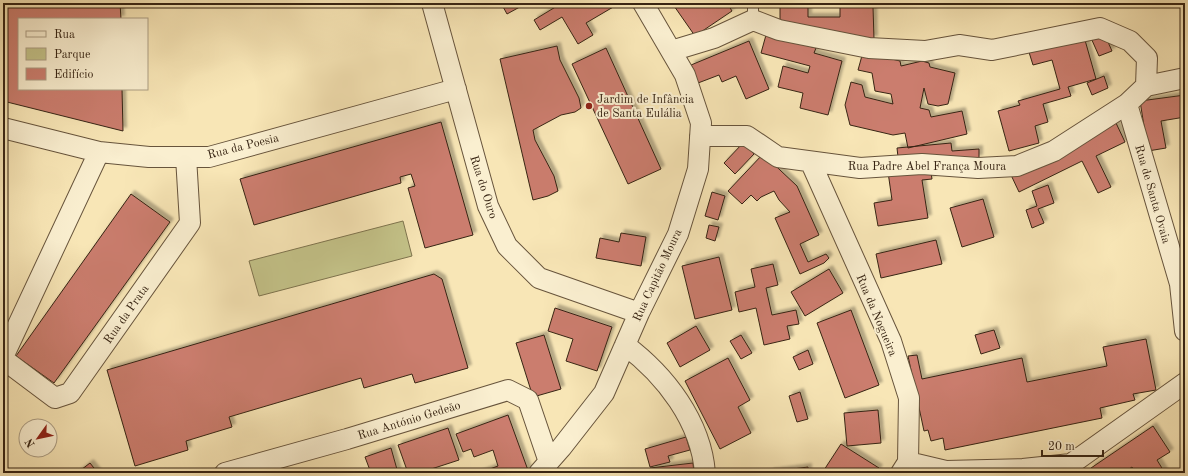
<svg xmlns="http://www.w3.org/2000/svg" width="1188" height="476" font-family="'Old Standard TT',serif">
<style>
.green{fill:#c4c389;stroke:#7e744e}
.building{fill:#cb7d6e;stroke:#372413;filter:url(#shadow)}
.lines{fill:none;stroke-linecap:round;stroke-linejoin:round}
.service-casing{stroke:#67543c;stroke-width:12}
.minor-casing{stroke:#67543c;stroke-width:22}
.service{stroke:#faefd0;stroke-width:10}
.minor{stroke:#faefd0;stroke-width:20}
.poi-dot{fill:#8f2418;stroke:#faefd0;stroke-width:1.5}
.labels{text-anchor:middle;stroke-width:4;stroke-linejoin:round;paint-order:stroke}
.poi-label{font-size:12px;fill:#372413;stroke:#faefd0;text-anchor:start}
.street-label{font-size:12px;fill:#372413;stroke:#faefd0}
</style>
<defs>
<filter id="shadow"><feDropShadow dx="3.5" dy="-3.5" stdDeviation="1" flood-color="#0004"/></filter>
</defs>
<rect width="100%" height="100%" fill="#f8e6b6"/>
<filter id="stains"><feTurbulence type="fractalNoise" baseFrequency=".005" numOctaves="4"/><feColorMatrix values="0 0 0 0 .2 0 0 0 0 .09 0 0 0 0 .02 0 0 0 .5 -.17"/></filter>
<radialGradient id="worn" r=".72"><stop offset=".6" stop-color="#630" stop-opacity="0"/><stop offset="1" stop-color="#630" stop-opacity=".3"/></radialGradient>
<path class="green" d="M403,221L412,256L259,296L249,261Z"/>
<path class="building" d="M3,3H120L121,19H19V89H122L123,131L3,101Z
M501,3H527L507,14Z
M562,3H620L586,23L593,35L578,44L562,17L540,30L534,20Z
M672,3H707L710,7L716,3H727L732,11L695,36Z
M780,3H808V17H840V3H855V7H873L874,39L780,40Z
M1083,33L1096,79L1068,87L1071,96L1043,104L1048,122L1035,126L1039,143L1009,151L998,111L1020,105L1018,101L1060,89L1052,60L1033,65L1028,49Z
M1104,33L1112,51L1099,56L1091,38Z
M766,35L816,48L814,53L842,61L828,115L800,108L803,93L778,87L783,66L808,73L810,66L761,53Z
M749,41L769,89L746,99L736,76L722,82L719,75L698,83L691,65Z
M557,46L560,60L579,98L581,108L575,112L561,115L533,130L535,140L554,176L558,191L548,196L533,200L500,59Z
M606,48L661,169L628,184L572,64Z
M863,52L900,61L901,66L922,61L929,63L930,67L955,73L948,104L938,106L928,104L924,88L920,108L929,110L931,117L962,111L967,134L908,148L905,133L893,135L850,125L845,105L851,82L862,85L865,97L893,104L891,94L875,91L872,73L858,70Z
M1104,76L1108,88L1092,95L1087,83Z
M1185,95V117L1161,121L1166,148L1148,151L1140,101Z
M441,122L473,235L425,248L408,188L415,186L411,174L400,177L401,183L254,225L240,179Z
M1116,123L1125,142L1096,156L1111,187L1098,193L1082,161L1019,192L1011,175Z
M743,143L754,154L735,174L724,163Z
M951,143L952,151L979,149V158L899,166L897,148Z
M763,154L797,186L819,235L800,244L808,262L826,254L829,258L824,263L800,274L775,218L790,212L779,200L774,191L761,197L757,201L751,195L742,204L728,191Z
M930,166L932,179L922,180L928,218L878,226L874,203L892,200L888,172Z
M1048,185L1054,203L1038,209L1044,223L1032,228L1026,210L1037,206L1032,191Z
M712,192L725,196L718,220L705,216Z
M131,194L170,222L54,383L16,356Z
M983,199L994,237L962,247L950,208Z
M709,225L719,227L715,241L706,238Z
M621,233L646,237L641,266L596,258L600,238L619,242Z
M936,240L942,264L881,278L876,254Z
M719,257L732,310L695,319L682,266Z
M773,264L778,285L766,288L772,315L796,310L799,324L787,326L790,339L764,345L756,308L739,312L735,292L755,287L751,269Z
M829,269L843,293L805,316L791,292Z
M434,274L442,279L468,368L415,383L412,374L364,388L361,378L229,417L232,427L186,441L188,450L135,466L107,370Z
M555,308L612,327L597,371L566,361L573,339L548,331Z
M851,310L879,385L845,398L817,323Z
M696,326L710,350L680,367L667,343Z
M994,330L1000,348L981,354L975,335Z
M544,335L561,389L533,397L516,343Z
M741,335L752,353L741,359L730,341Z
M1146,339L1156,390L1133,394L1135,400L1100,408L1102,418L945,450L943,438L931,441L928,430L924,431L908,356L917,355L922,379L1022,358L1027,382L1107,366L1103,347Z
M808,350L813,364L799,370L793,357Z
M728,358L750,400L738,407L751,433L720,449L685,381Z
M800,392L808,419L797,422L789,396Z
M878,410L881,443L847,446L844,413Z
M508,415L529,473H479L498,466L493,450L474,457L471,449L463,452L456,434Z
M1153,426L1170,452L1157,460L1165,473H1136L1132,467L1123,473H1094L1091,468Z
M448,428L459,460L419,473H408L398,445Z
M686,437L690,450L668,456L670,462L650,467L645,449Z
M841,444L879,468L876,473H828L824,470Z
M391,448L398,473H371L365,457Z
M90,463L98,473H77Z
M693,463L694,473H651L650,468Z
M808,467V473H770V472Z"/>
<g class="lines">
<g class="service-casing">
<path id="service" d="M753,3V20"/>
</g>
<g class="minor-casing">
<path id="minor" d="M432,3L488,206L507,246L539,278L639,313
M671,51L714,38L753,20L779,30L869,48L925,51L959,45L992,50L1100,28L1130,41L1147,58L1146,86
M1127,104L1180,284L1185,331
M3,128L99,152L149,157H209L456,89
M700,136H747L778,157L860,168L922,164L978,168L1017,166L1054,151L1127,104L1146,86L1185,78
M811,163L891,341L909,398L908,462L901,473
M625,345C665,375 701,421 705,473
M3,357L99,152
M3,359L55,398L70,393L190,223L186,157
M908,462L946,471L1023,469L1071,464L1185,383
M225,473L347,439L508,390L528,400L549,462
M539,473L561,448L604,393L639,313L678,234L698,169L701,123L685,75L643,3"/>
</g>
<use href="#service" class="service"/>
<use href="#minor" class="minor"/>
</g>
<circle class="poi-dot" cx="589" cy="106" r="4"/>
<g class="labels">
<g class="poi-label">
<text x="597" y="103">Jardim de Infância<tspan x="597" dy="14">de Santa Eulália</tspan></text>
</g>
<g class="street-label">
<text transform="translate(243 146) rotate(-14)" y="4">Rua da Poesia</text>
<text x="927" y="170">Rua Padre Abel França Moura</text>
<text transform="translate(484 187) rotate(72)" y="4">Rua do Ouro</text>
<text transform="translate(1153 194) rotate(74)" y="4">Rua de Santa Ovaia</text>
<text transform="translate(657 275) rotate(-65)" y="4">Rua Capitão Moura</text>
<text transform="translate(126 314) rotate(-55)" y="4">Rua da Prata</text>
<text transform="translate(877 315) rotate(67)" y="4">Rua da Nogueira</text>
<text transform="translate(409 420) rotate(-17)" y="4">Rua António Gedeão</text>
</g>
</g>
<rect width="1188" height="476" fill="none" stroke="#f8e6b6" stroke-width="16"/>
<rect x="4" y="4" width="1180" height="468" fill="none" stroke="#372413" stroke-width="2"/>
<rect x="8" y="8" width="1172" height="460" fill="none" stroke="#372413"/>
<rect x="18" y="18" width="130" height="72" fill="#faefd0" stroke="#ac9e84"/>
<rect x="26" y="31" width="20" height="6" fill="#faefd0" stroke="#ac9e84"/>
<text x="54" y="38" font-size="12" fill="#372413">Rua</text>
<rect x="26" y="48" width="20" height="12" fill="#c4c389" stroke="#ac9e84"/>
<text x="54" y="58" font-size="12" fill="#372413">Parque</text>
<rect x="26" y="68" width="20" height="12" fill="#cb7d6e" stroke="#ac9e84"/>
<text x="54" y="78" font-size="12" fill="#372413">Edifício</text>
<g transform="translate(38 438) rotate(237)"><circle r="19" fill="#faefd0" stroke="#ac9e84"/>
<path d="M0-3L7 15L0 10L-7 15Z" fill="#8f2418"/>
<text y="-6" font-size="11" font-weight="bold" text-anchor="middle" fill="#372413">N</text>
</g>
<path d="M1042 450v6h61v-6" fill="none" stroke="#372413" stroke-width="2"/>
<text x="1048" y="450" font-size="12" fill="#372413" stroke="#faefd0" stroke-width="3" paint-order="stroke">20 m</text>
<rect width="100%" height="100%" filter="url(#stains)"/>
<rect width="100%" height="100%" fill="url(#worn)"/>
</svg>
